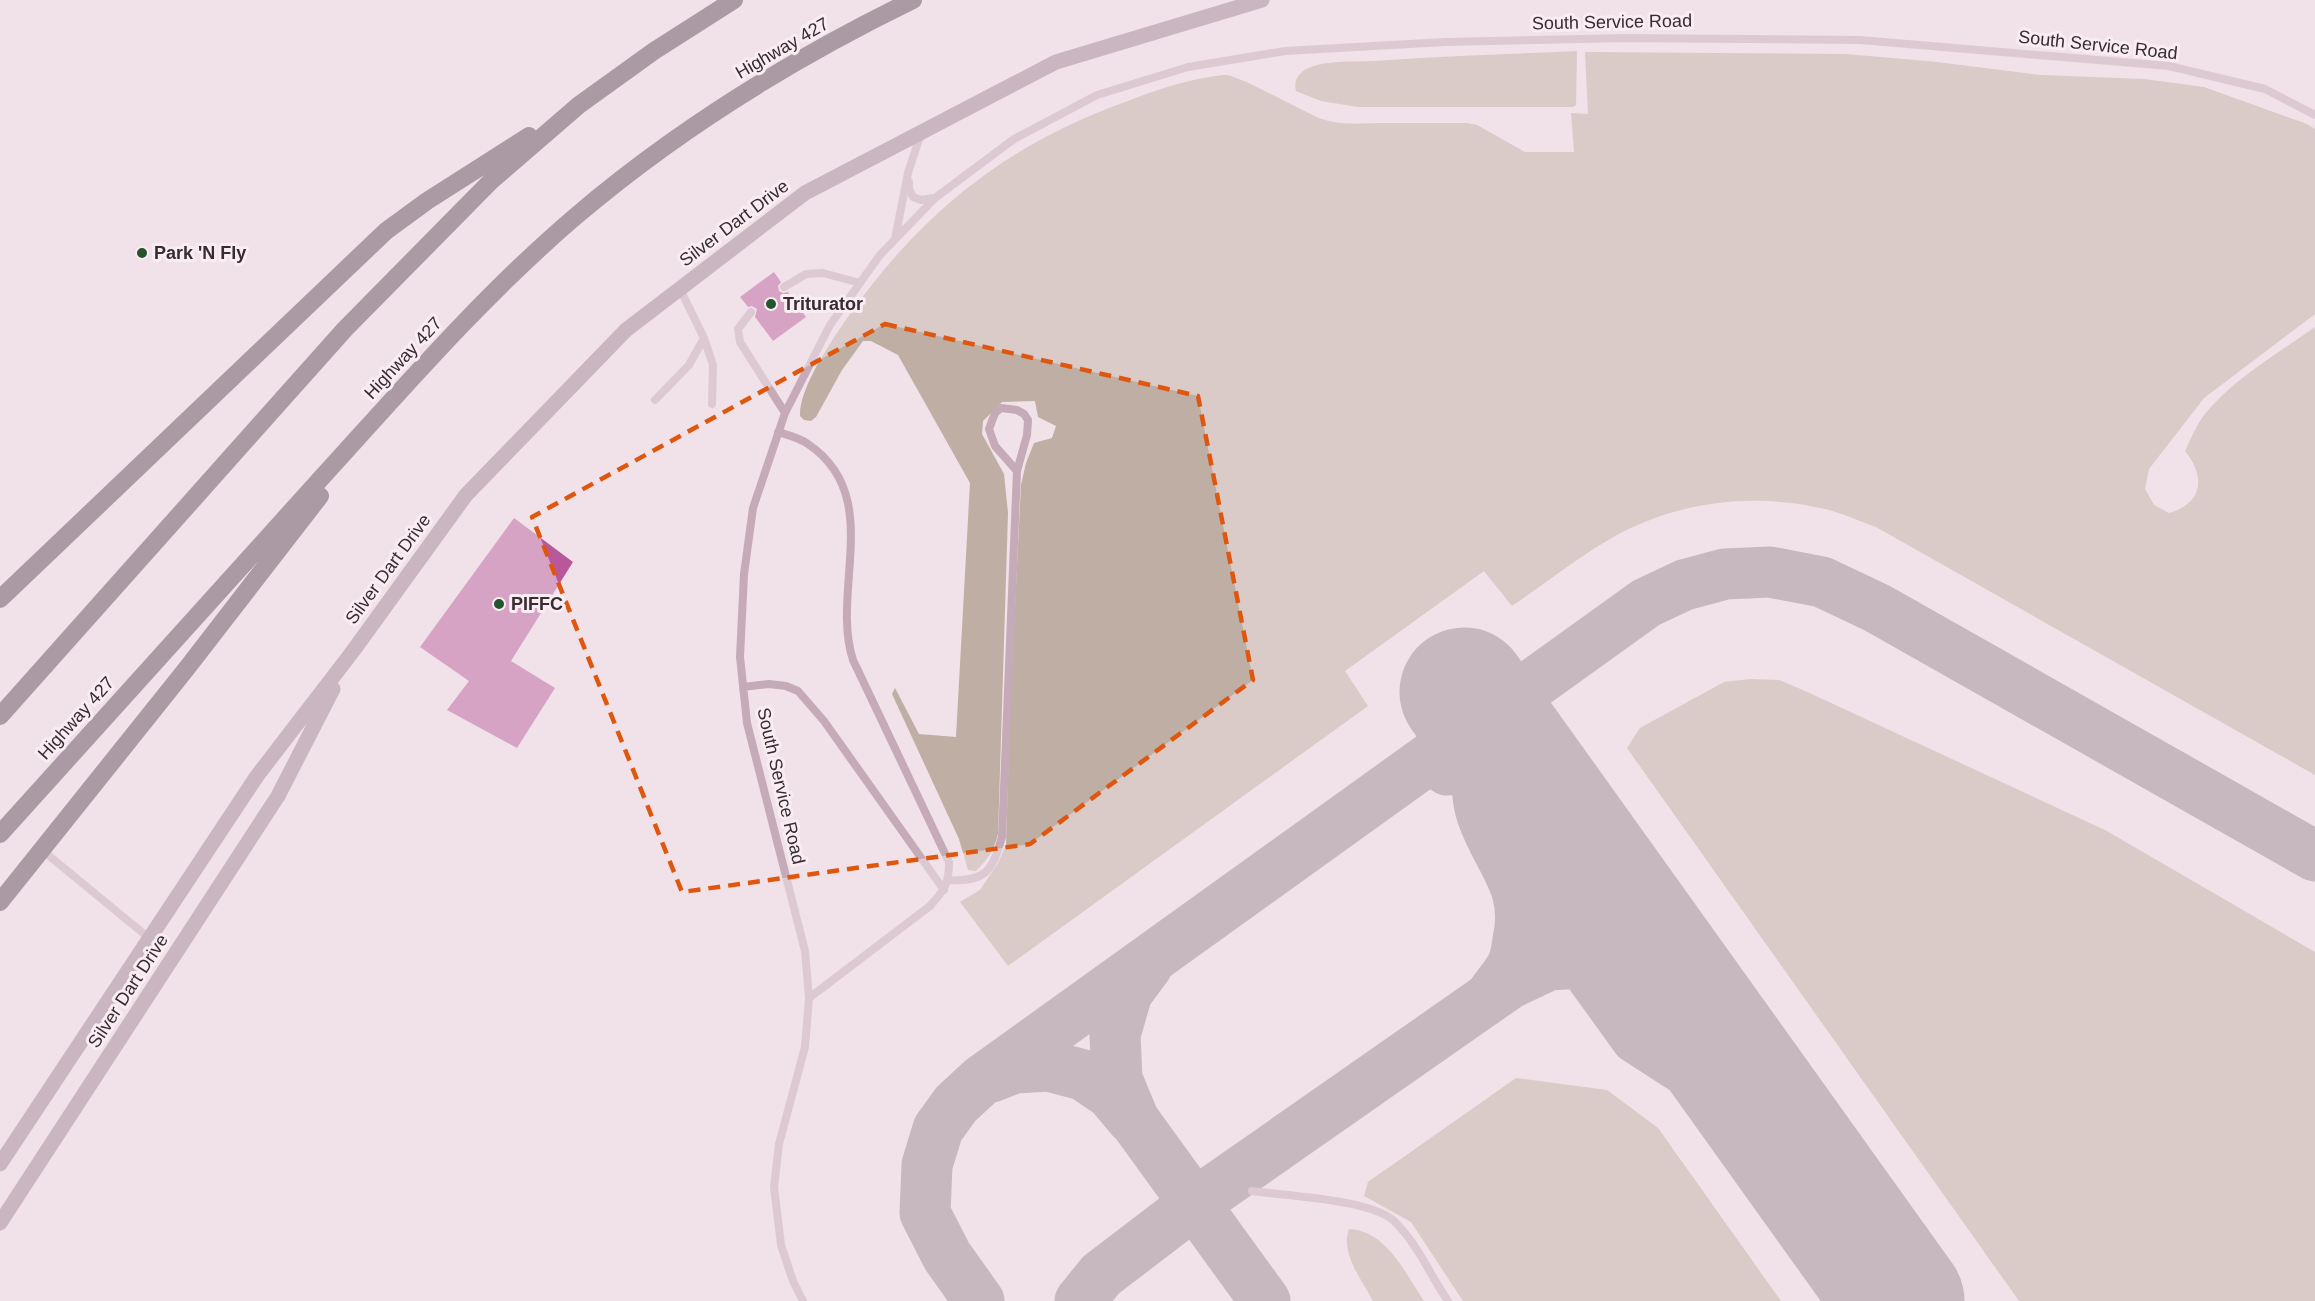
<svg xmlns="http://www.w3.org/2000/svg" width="2315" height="1301" font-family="Arial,sans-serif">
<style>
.green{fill:#beaea3}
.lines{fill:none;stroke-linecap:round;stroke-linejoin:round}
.taxiway{stroke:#94868e;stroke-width:51}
.runway{stroke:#94868e;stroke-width:129}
.building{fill:#b8589b}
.lane{stroke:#c5abb7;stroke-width:8}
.secondary{stroke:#9b8090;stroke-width:15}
.highway{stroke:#574450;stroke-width:18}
.marked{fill:none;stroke:#df570e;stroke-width:4.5;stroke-dasharray:12 8;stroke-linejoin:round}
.poi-dot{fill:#26542c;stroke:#f9edf2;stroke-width:2}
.labels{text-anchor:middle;stroke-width:6;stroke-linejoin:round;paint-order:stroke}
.street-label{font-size:18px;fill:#372c33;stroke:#f9edf2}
.poi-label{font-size:18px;font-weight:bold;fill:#372c33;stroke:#f9edf2;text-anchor:start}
</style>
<rect width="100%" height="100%" fill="#f1e1e8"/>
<path class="green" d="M1577,51L1576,105L1573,107H1358L1321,101L1296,91C1293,79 1300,71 1311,67C1330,60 1355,62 1375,61C1442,56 1510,54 1577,51Z
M1585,52L1846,54L1937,62L2041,75L2144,79L2204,87L2307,124L2315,129V314L2204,398L2149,469L2145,489L2154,505L2169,513C2203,503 2206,477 2185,451C2192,436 2199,419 2211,407C2240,375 2280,352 2315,327V775L1876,527C1861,522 1845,514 1829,510C1754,491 1672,501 1605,542C1573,561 1543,585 1512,606L1484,571L1345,671L1368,706L1008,966L960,902L980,890L998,863L1006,845L1010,710L1021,485L1026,463L1034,443L1052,438L1056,426L1038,417L1035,401L1002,402L983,421L982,434L1004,474L1008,513L998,834C994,850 988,859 976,871L968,870L959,839L892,694L895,688L919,734L956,737L970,483L898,355L871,341H863L842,370L816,417L811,421L804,420L800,416C799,391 825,351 839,330C914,219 1001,146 1128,101C1159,89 1191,78 1224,75C1236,73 1305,113 1322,119C1342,126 1365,123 1386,123C1413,123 1440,123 1467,123L1477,125L1525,152H1574L1571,113L1588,114Z
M1750,679L1779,680L1803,690L2105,830L2315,952V1301H2019L1627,748L1640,728L1724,682Z
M1516,1078L1607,1090L1658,1128L1781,1301H1463L1411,1222L1364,1196L1368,1182Z
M1349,1229C1387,1231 1405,1273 1424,1301H1373C1362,1280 1340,1253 1349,1229Z"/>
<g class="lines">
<path class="taxiway" d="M1447,770C1484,765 1510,782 1541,798
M1496,844L1636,1038L1780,1131
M1147,966L1127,993L1115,1035L1117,1079L1134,1120L1265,1301
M1490,997C1497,986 1508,975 1513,963C1516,956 1517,947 1518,940C1530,885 1498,862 1482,815C1469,776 1487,735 1511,704
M991,1077L1015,1068L1049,1066L1083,1075L1111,1094L1132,1119
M979,1301L947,1256L925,1213L927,1165L938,1129L956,1104L982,1080L1646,603L1684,585L1725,574L1770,572L1822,582L1877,608L2315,856
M1080,1301L1101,1275L1194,1204L1509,984L1549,965L1594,962L1632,971L1659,984L1701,1021"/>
<path class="runway" d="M1464,692L1900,1301"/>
</g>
<path class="building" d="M774,272L781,282L778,286L779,291L783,293L788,292L806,317L773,341L755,317L757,309L752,306L748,307L740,297Z
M514,518L573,562L511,661L555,688L517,748L447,710L469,681L420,647Z"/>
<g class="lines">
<path class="lane" d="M909,182V189L913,197L921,200L934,198
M895,239L908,173L921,133
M784,287L806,274L823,273L860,283
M680,289L704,338L713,365L712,404
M751,312L738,329L740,342L785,413
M655,400L689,365L704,338
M778,432C788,435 800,438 808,444C885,496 830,590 853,660L949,862C949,885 944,890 930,906L809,998
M743,687L769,684L786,686L798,691L824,721L944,890
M42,850L149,938
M949,880C986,882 992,871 1002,837L1017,471L1027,435L1028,420L1024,414L1017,410L1001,408L995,413L989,429L995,446L1017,471
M1252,1191C1287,1196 1370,1199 1394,1221C1417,1243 1430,1275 1448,1301
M803,1301L793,1281L781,1245L774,1187L779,1144L805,1047L809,998L805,951L747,723L740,657L744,574L753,508L785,413L830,325L880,255L935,198L1014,139L1097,95L1188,67L1285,51L1445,42L1624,38L1860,40L2169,66L2265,89L2315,115"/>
<path class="secondary" d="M0,1164L257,776L353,651L466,495L626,330L805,193L1056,62L1262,0
M0,1223L278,796L333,689"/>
<path class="highway" d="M0,599L386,231L427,201L529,136
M0,716L345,329L491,181L579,105L654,51L734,0
M0,834C105,718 210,602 315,485C399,393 481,297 576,216C677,130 794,58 913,0
M0,902L187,668L320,496"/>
</g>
<path d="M0 0H2315V1301H0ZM885,324L1198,396L1253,680L1030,844L682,892L532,517Z" fill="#f1e1e8" fill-opacity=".55" fill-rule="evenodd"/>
<path class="marked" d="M885,324L1198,396L1253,680L1030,844L682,892L532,517Z"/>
<g class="poi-dot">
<circle cx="142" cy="253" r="6"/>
<circle cx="771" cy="304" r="6"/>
<circle cx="499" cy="604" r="6"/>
</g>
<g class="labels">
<g class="street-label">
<text transform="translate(1612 22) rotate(-1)" y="6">South Service Road</text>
<text transform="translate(2098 45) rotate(6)" y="6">South Service Road</text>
<text transform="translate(782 48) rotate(-30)" y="6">Highway 427</text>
<text transform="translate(734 223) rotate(-37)" y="6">Silver Dart Drive</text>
<text transform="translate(403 358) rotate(-47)" y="6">Highway 427</text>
<text transform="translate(388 569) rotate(-54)" y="6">Silver Dart Drive</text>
<text transform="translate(76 718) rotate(-48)" y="6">Highway 427</text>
<text transform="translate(781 786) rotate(77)" y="6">South Service Road</text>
<text transform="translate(128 991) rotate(-57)" y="6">Silver Dart Drive</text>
</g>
<g class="poi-label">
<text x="154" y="259">Park 'N Fly</text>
<text x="783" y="310">Triturator</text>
<text x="511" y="610">PIFFC</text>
</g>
</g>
</svg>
